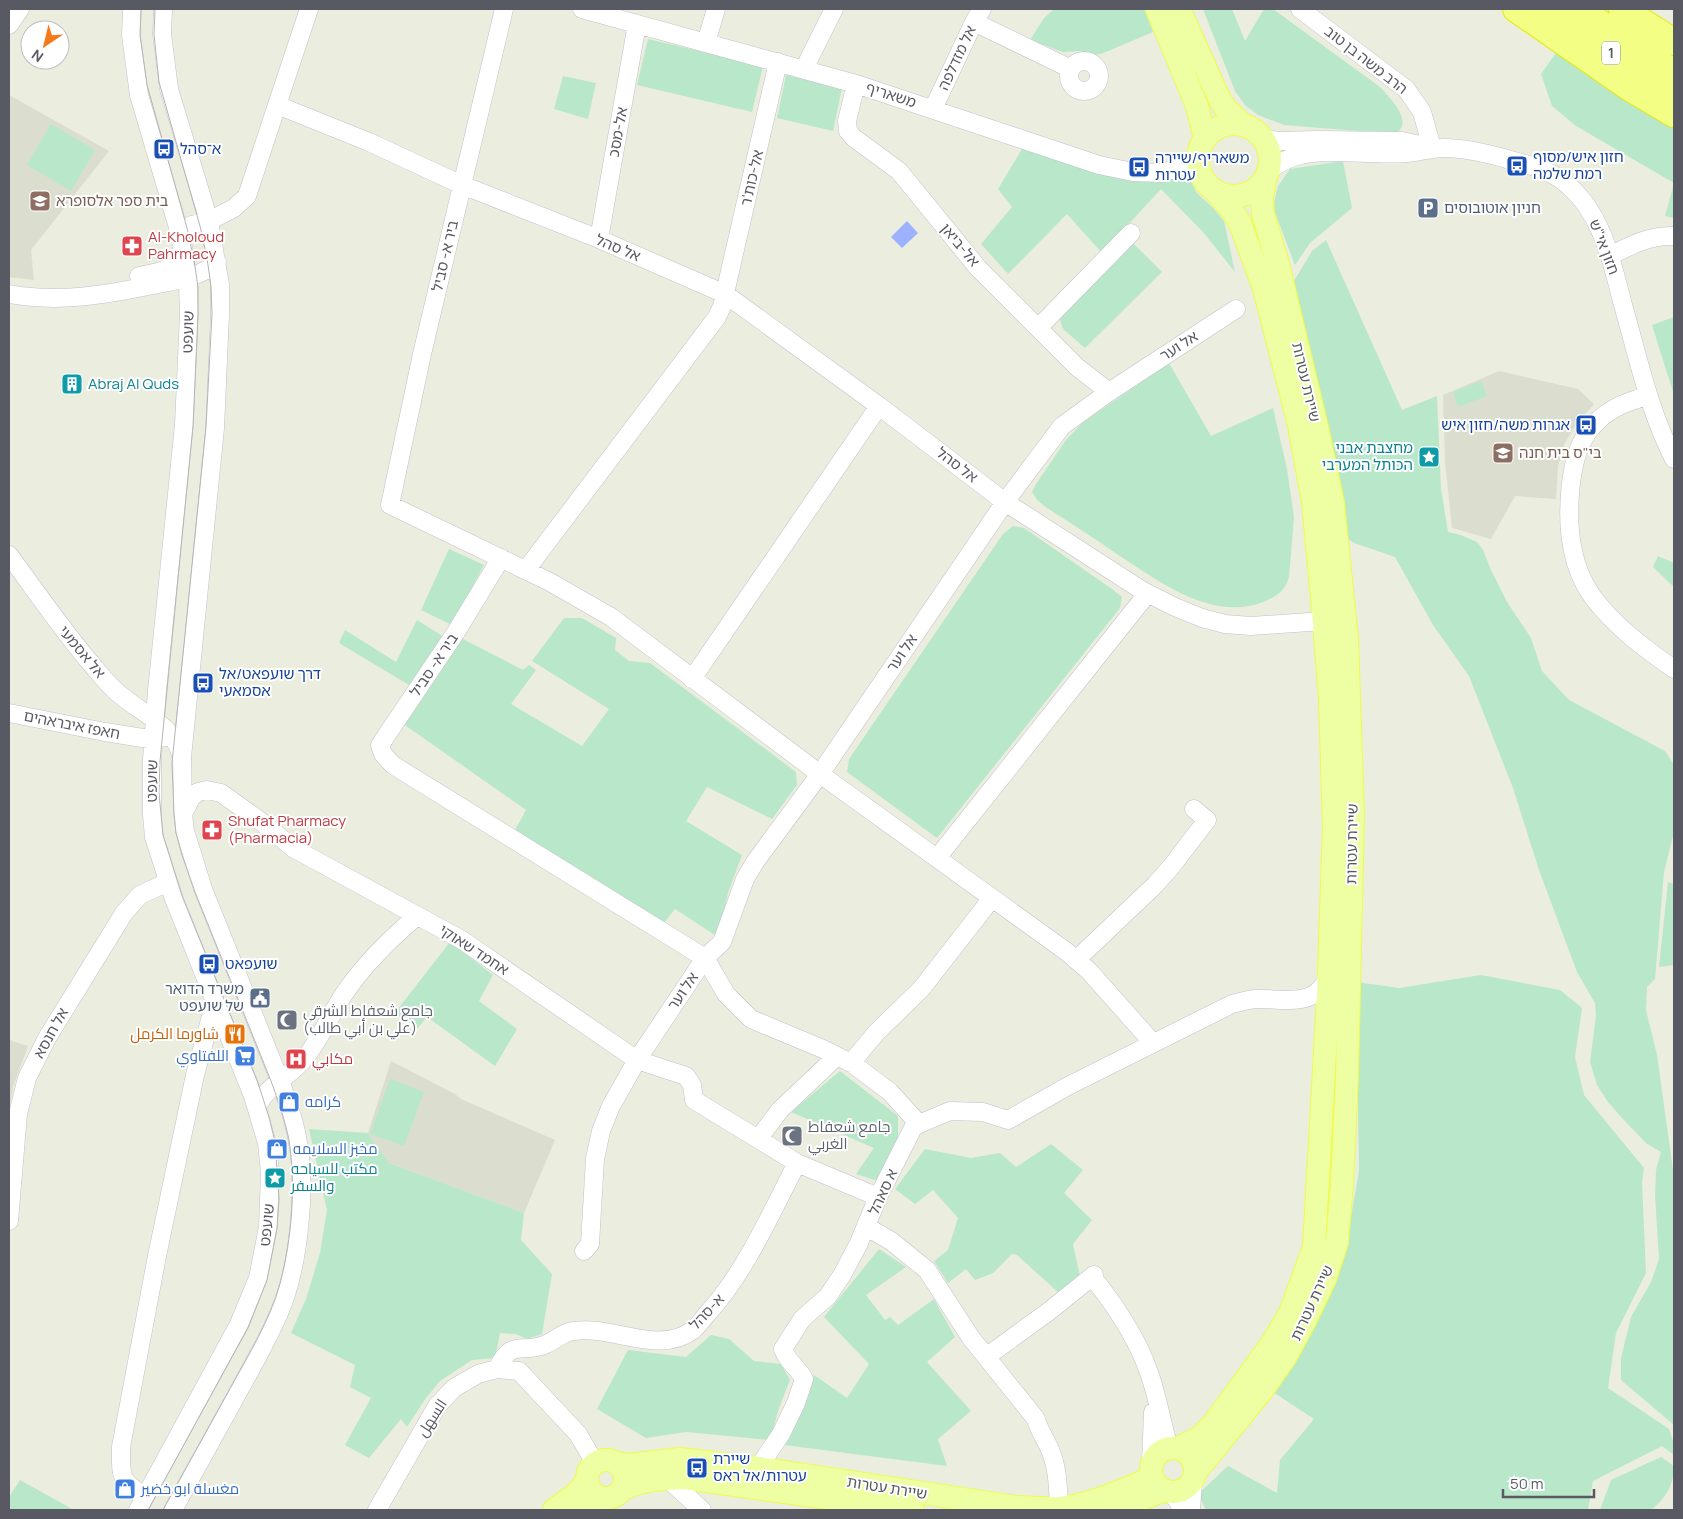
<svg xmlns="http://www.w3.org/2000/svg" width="1683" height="1519" font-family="Manrope,Cairo,'Noto Sans Hebrew',sans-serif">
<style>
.education{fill:#dbddce}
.green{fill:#b9e7c9}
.water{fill:#9db2ff}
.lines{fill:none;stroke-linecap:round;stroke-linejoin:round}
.minor-casing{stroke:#c2c1ca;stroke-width:19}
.major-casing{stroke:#effc49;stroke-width:24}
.highway-casing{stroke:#e3ec00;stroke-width:28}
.minor{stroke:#fff;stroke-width:18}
.major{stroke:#edffa2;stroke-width:22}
.highway{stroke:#f3ff84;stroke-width:26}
.tram{stroke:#b5b5b6;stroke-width:1}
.labels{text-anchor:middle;stroke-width:4;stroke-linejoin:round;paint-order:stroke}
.shield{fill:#fff;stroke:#8a8b91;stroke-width:1}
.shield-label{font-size:14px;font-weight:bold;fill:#585962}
.street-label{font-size:15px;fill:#585962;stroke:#fff}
.transit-label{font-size:15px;fill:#164399;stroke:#fff;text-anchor:start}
.education-label{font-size:15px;fill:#785e54;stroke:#fff;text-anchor:start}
.service-label{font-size:15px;fill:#4e5e75;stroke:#fff;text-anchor:start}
.health-label{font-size:15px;fill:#be3a42;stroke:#fff;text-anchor:start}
.culture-label{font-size:15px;fill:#0d838f;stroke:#fff;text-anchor:start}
.worship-label{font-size:15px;fill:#5b616d;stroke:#fff;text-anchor:start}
.food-label{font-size:15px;fill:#c56008;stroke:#fff;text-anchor:end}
.shop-label{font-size:15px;fill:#366cbe;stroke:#fff;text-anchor:start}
</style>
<rect width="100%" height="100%" fill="#ebeddf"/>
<path class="education" d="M9,95L109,151L31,250L34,280L9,277Z
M1499,371L1578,389L1594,404L1577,423L1565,443L1558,466L1556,499L1515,496L1491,539L1452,528L1445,462L1443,395Z
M9,1040L28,1046L13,1087L9,1111Z
M391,1061L455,1094L461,1099L555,1140L524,1213L389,1163L368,1133Z"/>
<path class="green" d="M1054,9H1084L1086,10L1087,9H1144L1153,32L1101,54L1088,55L1081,51L1063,52L1030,40L1044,18Z
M1203,9H1232L1245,41L1264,9H1273L1380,87C1390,98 1415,122 1395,134L1284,125L1258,115L1245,105L1235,91Z
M648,39L763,66L752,112L637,85Z
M1558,50L1604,87L1674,129V218L1665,216L1674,183L1576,126L1552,106L1541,74Z
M786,75L842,88L833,131L777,118Z
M563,76L596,83L588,119L554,109Z
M51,124L95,150L71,191L27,165Z
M1025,144L1186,173L1197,193L1214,209L1224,221L1235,272L1203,232L1161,189L1102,253L1067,214L1008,274L981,244L1012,207L998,189Z
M1343,161L1352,208L1310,243L1295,265L1273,207L1278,186L1290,169Z
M1326,240L1402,410L1437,396L1441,489L1448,532L1461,535L1477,542L1483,550L1491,570L1507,602L1531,638L1542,671L1569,700L1665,751L1674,765V832L1664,872L1655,979L1647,987L1646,1010L1657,1055L1674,1177V1425L1621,1380V1358L1631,1317L1651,1282L1659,1259L1655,1195L1656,1170L1661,1152L1646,1143L1622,1118L1608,1102L1597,1085L1590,1062L1596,1016L1595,1003L1577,972L1539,870L1513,788L1469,676L1433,625L1395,557L1354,543L1341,534L1294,281L1312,251Z
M1131,241L1162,272L1085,348L1063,329L1060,320L1064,312Z
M1674,317V395L1652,325Z
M1169,363L1211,436L1273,408L1287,469L1294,517L1289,577C1285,591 1276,597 1263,602C1212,622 1158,581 1117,554C1094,538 1071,523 1047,508L1037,500L1032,492L1036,484L1066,440L1082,423Z
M1481,381L1487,396L1458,407L1453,392Z
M1013,526L1024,528L1112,589L1122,597L1120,608L937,838L847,772L849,759L1003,534Z
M449,549L484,565L452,625L421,610Z
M1658,556L1674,563V587L1653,567Z
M564,618H582L616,638L615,650L629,661L650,663L796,772L797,785L772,819L707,787L686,821L742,855L728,893L718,937L675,909L663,924L515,830L526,810L402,723L461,638L523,670L529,665L536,670L511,704L582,746L609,709L532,661Z
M417,620L444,637L409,685L339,643L345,630L396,662Z
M1668,882L1674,884V965L1659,967Z
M450,942L493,975L479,1001L517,1029L495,1066L427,1017L418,1028L394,1014Z
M1481,975L1560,990L1582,1008L1575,1057L1584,1095L1644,1168L1642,1182L1646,1273L1616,1333L1608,1388L1669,1429L1674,1444V1455L1662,1446L1593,1481L1588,1510H1206L1198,1494L1228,1466L1277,1493L1280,1460L1314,1419L1273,1392L1346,1245L1359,1171L1356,982L1399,988Z
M840,1071L898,1116V1140L878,1181L856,1174L874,1148L791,1112Z
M390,1079L424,1092L404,1146L370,1134Z
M309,1129L368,1133L389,1163L524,1213L521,1240L552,1274L542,1334L527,1339L516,1334L500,1333L495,1358L472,1360L440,1381L426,1398L407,1427L401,1419L369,1458L345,1445L371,1398L350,1387L355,1365L291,1333L306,1299L320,1253L327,1210Z
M1051,1144L1083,1170L1064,1193L1092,1220L1073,1244L1080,1276L1059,1293L1017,1255L1012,1254L993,1273L975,1280L966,1269L948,1283L934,1261L948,1250L958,1218L933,1190L915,1204L895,1189L925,1149L971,1158L1000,1153L1016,1167Z
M879,1249L906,1267L866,1295L885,1320L890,1317L898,1325L934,1299L955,1337L927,1362L971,1411L938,1439L947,1466L784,1445L809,1395L814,1375L847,1398L869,1364L824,1317Z
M711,1335L729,1339L754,1361L781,1364L790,1380L779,1408L770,1440L686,1432L646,1438L597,1409L628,1350L686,1357Z
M1661,1457L1674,1466C1674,1485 1666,1498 1651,1510H1600L1611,1480Z
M20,1480L74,1510H9V1497Z"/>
<path class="water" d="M907,221L918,233L902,248L891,237Z"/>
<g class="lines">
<g class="minor-casing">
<path id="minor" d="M132,9L131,35L139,95L180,234L188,285L189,314L184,425L157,691L152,760V815L154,837L174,899L253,1096L267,1143L270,1173L268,1227L258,1278L239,1324L138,1510
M163,9L162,34L169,89L209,221L220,285V315L215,428L182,757L183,814L185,831L203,889L282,1086C288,1103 294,1120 297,1137C307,1186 299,1267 279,1313C267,1341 252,1367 237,1394C216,1433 194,1471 173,1510
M504,9L422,354L390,505L550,582L611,617L820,774L1067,952L1089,971L1153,1043
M582,9L856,84L1099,165L1133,172L1163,173L1198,159
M1300,9L1406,89L1422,112L1432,148
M974,22L1071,69
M9,25L20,9
M706,43L716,9
M1069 76a15 15 0 1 1 30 0a15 15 0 1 1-30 0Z
M804,69L834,9
M856,84L847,121L848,131L854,138L899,171L978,268L1077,367L1109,392
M277,105L309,9
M933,109L974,22L982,9
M1264,139L1279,141L1316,140L1402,141L1424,146
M1270,169C1280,163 1289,157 1301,155C1333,148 1373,156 1407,153C1419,152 1431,148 1444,148C1466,148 1486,153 1507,159C1529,165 1552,170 1569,186C1603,216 1612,263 1623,305C1638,357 1649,411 1674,459
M180,234L192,225L209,221L234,208L247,196L277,105L369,142L462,185L599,239L725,294L879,406L1005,502L1143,591L1175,607L1202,618L1225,624L1251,626L1324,621
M599,239L637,24
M1610,256C1631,245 1650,235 1674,236
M139,276C160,272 176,271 183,247
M9,294C58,303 105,295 153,285C176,280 200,278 217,262
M1038,328L1131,233
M1648,396C1624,402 1603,411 1588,432C1568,458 1566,519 1573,551C1576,566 1583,583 1592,596C1614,626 1644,648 1674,669
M9,555C35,590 59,625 87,659C97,670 106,683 118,693C139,712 174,725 181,755
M501,558L456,632L380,745L383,754L393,765L705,958L726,994L751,1019L823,1049L853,1064L890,1092L919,1124L913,1128L878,1197L858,1245L842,1275L828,1296L802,1319L783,1349C787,1362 798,1367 804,1379L796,1403L781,1434L758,1468
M526,570L717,317L722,306L778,62
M692,679L879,406
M9,713L105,732L149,739L166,737
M183,814L191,798L198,792L207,790L221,793L263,823L293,848L462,940L637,1060L686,1076L692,1085L694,1100L758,1139
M937,858L1147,594
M1076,960L1155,885L1171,867L1207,820L1194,809
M837,1056L780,1110L758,1139L797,1163L878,1197
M851,1063L876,1033L922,988L992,898
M257,1108C265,1086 290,1077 304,1059C320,1040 330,1015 344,994C364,964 390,939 417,916
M919,1124L950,1111L983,1112L1008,1120L1068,1086L1232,1004C1240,1002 1247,1000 1255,999C1273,998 1296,1004 1313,995C1320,991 1324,984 1329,978
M9,1221L18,1114L27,1078L47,1038L124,913L140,895L168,882
M867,1227L891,1241L927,1270L971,1338L1036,1419C1039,1431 1047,1441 1051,1452C1058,1470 1058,1489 1059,1508
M584,1251L590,1244L595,1159L601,1131L611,1106L637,1060L705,958L722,942L745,879L755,862L820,774L1005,502L1062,426L1109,392L1236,309
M1098,1284C1118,1310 1137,1338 1148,1370C1157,1393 1161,1420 1168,1444L1172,1448
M986,1357L1048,1312L1094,1275
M497,1369C512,1338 520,1354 544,1345C555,1341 562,1332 574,1331C613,1325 658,1356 693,1330C699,1325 703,1318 708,1313C746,1271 771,1213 797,1163
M1151,1464L1153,1412
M668,1479L702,1510
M1172,1492L1183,1510
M145,1497C119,1479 121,1478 121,1447L157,1256L195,1075L215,1002
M377,1510L437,1406L454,1388L478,1374L497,1369L519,1371L578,1434L595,1463
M1191,1510L1193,1481"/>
</g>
<g class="major-casing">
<path id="major" d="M1157,9L1197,106L1205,139
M1179,9L1219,98L1226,109L1243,125
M1198 160a36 36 0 1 1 72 0a36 36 0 1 1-72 0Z
M1151 1470a22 22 0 1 1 44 0a22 22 0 1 1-44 0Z
M1178,1448L1199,1438L1214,1423L1273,1342L1291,1311L1314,1247L1328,999L1334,827L1330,699L1324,621L1313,501L1299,425L1264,288L1240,223L1231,209L1215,191
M587 1479a19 19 0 1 1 38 0a19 19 0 1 1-38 0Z
M617,1463L629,1465L679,1459L758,1468L1016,1507C1031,1507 1045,1509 1059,1508C1092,1505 1122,1490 1152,1478
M1195,1473L1264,1388L1286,1356L1305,1321L1325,1279L1337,1242L1342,1184L1347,1076L1353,815L1347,639L1333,503L1317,427L1278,264L1263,214L1262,198L1265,180
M623,1489C642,1479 664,1479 685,1478L913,1510
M554,1510L577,1493L587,1481
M581,1510L595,1500L602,1498
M1113,1510L1129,1505L1164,1490"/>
</g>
<g class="highway-casing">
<path id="highway" d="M1516,9L1630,88L1674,114
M1549,9L1585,36L1673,93
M1580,9L1646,55L1674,72
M1622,9L1674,42"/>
</g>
<use href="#minor" class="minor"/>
<use href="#major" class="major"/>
<use href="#highway" class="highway"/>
<path class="tram" d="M141,9L140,35L147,85L187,228L194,260L198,287V314L193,426L160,761L159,793L163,835L182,896L257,1080L269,1117L275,1142L279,1199L277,1228L267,1280L248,1328L148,1510
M155,9L154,34L159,82L200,226L207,258L211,286L212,314L206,427L172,763L174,813L176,833L182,855L195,892L271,1081C278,1100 285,1120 289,1140C296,1186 292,1238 280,1284C270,1320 249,1354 231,1387C208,1428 186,1469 163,1510"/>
</g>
<defs>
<g id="bus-square" transform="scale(1.125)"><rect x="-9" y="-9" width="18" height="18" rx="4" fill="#1a4fb4" stroke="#fff"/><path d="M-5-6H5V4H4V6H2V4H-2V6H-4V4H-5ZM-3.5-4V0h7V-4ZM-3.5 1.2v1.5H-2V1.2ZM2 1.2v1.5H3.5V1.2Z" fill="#fff"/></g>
<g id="school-square" transform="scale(1.125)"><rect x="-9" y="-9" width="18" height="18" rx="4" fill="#8d6e63" stroke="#fff"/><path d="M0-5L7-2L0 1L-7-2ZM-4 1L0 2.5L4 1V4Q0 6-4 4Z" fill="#fff"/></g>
<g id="parking-square" transform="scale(1.125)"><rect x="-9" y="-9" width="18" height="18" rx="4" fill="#5c6f8a" stroke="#fff"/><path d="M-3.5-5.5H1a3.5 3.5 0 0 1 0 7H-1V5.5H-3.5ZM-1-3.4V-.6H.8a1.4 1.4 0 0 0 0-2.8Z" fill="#fff"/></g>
<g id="pharmacy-square" transform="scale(1.125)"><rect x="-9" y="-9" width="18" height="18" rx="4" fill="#e0444e" stroke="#fff"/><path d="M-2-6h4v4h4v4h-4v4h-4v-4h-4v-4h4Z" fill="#fff"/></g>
<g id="building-square" transform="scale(1.125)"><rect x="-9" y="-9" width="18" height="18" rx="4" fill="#0f9aa8" stroke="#fff"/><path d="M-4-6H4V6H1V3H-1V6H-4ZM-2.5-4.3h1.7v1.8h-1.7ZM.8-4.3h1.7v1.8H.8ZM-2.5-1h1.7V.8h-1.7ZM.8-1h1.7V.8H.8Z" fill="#fff"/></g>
<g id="sight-square" transform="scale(1.125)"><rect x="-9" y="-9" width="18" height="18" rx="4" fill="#0f9aa8" stroke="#fff"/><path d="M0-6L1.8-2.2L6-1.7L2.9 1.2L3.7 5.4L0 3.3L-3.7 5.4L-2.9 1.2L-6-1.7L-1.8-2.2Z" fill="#fff"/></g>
<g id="civic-square" transform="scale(1.125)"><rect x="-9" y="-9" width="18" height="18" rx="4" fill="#5c6f8a" stroke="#fff"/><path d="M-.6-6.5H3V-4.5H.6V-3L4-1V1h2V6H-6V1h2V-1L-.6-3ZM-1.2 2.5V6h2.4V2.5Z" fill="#fff"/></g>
<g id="mosque-square" transform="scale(1.125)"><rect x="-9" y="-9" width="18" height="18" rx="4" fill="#6b7280" stroke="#fff"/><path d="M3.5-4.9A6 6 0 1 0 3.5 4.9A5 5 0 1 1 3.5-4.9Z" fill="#fff"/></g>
<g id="restaurant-square" transform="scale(1.125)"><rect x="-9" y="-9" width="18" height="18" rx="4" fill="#e8710a" stroke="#fff"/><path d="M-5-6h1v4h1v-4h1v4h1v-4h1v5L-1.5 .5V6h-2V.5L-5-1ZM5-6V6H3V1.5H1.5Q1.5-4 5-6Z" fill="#fff"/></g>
<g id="supermarket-square" transform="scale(1.125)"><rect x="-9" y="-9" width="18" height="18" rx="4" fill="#3f7fe0" stroke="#fff"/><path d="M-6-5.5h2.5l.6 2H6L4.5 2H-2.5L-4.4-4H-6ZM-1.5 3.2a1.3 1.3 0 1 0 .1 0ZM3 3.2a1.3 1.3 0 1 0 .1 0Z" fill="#fff"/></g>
<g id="hospital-square" transform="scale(1.125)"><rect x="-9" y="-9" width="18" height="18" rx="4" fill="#e0444e" stroke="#fff"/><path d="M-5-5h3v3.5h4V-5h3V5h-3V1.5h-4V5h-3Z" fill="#fff"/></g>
<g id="shop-square" transform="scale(1.125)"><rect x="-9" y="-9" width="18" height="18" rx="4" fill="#3f7fe0" stroke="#fff"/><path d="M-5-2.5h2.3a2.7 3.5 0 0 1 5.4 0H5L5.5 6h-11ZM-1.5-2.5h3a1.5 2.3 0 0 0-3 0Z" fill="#fff"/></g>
</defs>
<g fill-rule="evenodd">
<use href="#bus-square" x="164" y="149"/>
<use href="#bus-square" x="1517" y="166"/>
<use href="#bus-square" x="1139" y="167"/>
<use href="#school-square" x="40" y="201"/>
<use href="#parking-square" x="1428" y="208"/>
<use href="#pharmacy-square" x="132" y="246"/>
<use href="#building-square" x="72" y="384"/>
<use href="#bus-square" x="1586" y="425"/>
<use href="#school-square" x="1503" y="453"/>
<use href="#sight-square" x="1429" y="457"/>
<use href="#bus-square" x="203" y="683"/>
<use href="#pharmacy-square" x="212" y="830"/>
<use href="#bus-square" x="209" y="964"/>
<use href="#civic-square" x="260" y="998"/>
<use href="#mosque-square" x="287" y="1020"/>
<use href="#restaurant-square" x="235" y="1034"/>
<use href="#supermarket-square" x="245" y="1056"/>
<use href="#hospital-square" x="296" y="1059"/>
<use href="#shop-square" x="289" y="1102"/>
<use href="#mosque-square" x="792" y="1136"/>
<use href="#shop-square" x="277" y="1149"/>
<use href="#sight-square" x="275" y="1178"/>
<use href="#bus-square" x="697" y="1468"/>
<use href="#shop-square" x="125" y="1489"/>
</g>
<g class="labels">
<rect class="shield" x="1602" y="41.5" width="18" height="23" rx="4"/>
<g class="shield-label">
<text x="1611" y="58">1</text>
</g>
<g class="street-label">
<text transform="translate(957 58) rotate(-65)" y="5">אל מזדלפה</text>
<text transform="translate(1366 60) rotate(38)" y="5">הרב משה בן טוב</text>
<text transform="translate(891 95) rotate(18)" y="5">משאריף</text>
<text transform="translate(618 132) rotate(-80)" y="5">אל-מסכ</text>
<text transform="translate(752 178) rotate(-77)" y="5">אל-כות'ר</text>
<text transform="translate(960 245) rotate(50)" y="5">אל-ביאן</text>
<text transform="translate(1604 247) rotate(69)" y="5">חזון אי"ש</text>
<text transform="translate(618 248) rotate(23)" y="5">אל סהל</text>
<text transform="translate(445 256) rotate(-77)" y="5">ביר א- סביל</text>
<text transform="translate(188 332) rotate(-88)" y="5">שועפט</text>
<text transform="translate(1179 346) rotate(-33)" y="5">אל וער</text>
<text transform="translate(1306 382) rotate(77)" y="5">שיירת עטרות</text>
<text transform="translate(957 465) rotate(37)" y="5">אל סהל</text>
<text transform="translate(82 652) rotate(50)" y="5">אל אסמעי</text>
<text transform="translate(902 653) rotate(-56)" y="5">אל וער</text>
<text transform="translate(434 665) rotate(-56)" y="5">ביר א- סביל</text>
<text transform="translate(72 725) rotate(11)" y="5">חאפז איבראהים</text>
<text transform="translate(152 781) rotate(-89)" y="5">שועפט</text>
<text transform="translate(1352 844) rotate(-89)" y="5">שיירת עטרות</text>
<text transform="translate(474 950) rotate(33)" y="5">אחמד שאוקי</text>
<text transform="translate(683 991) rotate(-56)" y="5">אל וער</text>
<text transform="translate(51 1033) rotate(-61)" y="5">אל חנסא</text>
<text transform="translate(883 1192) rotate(-65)" y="5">א סאהל</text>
<text transform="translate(267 1225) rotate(-84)" y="5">שועפט</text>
<text transform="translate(1312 1303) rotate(-65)" y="5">שיירת עטרות</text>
<text transform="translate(707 1312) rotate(-47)" y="5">א-סהל</text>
<text transform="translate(432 1418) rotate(-57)" y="5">السهل</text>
<text transform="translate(887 1488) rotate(9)" y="5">שיירת עטרות</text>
</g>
<g class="transit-label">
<text x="180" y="154">א־סהל</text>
<text x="1533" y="162">חזון איש/מסוף<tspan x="1533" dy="17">רמת שלמה</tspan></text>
<text x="1155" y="163">משאריף/שיירה<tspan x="1155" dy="17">עטרות</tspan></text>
<text x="1570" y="430" text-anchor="end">אגרות משה/חזון איש</text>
<text x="219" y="679">דרך שועפאט/אל<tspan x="219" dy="17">אסמאעי</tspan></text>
<text x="225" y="969">שועפאט</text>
<text x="713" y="1464">שיירת<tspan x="713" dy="17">עטרות/אל ראס</tspan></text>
</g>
<g class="education-label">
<text x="56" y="206">בית ספר אלסופרא</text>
<text x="1519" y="458">בי"ס בית חנה</text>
</g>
<g class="service-label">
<text x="1444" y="213">חניון אוטובוסים</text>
<text x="244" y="994" text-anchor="end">משרד הדואר<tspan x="244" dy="17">של שועפט</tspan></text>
</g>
<g class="health-label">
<text x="148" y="242">Al-Kholoud<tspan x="148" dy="17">Pahrmacy</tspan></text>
<text x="228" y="826">Shufat Pharmacy<tspan x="228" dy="17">(Pharmacia)</tspan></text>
<text x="312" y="1064">مكابي</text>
</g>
<g class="culture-label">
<text x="88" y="389">Abraj Al Quds</text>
<text x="1413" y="453" text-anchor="end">מחצבת אבני<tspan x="1413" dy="17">הכותל המערבי</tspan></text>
<text x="291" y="1174">مكتب للسياحه<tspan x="291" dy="17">والسفر</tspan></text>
</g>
<g class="worship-label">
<text x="303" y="1016">جامع شعفاط الشرقي<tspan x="303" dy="17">(علي بن أبي طالب)</tspan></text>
<text x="808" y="1132">جامع شعفاط<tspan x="808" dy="17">الغربي</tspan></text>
</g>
<g class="food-label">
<text x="219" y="1039">شاورما الكرمل</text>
</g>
<g class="shop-label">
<text x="229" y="1061" text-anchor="end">اللفتاوي</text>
<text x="305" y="1107">كرامه</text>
<text x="293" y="1154">مخبز السلايمه</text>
<text x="141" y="1494">مغسلة ابو خضير</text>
</g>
</g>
<rect width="1683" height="1519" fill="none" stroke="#585962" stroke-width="20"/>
<g transform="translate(45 45) rotate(215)"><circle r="24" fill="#ffffff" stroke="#bcbdc0"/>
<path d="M0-4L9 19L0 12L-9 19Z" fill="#f67a1c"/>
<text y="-8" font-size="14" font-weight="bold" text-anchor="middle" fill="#585962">N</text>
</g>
<path d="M1503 1489v8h91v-8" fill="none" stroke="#585962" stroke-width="2.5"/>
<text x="1510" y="1489" font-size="15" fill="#585962" stroke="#ffffff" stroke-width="4" paint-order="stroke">50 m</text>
</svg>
